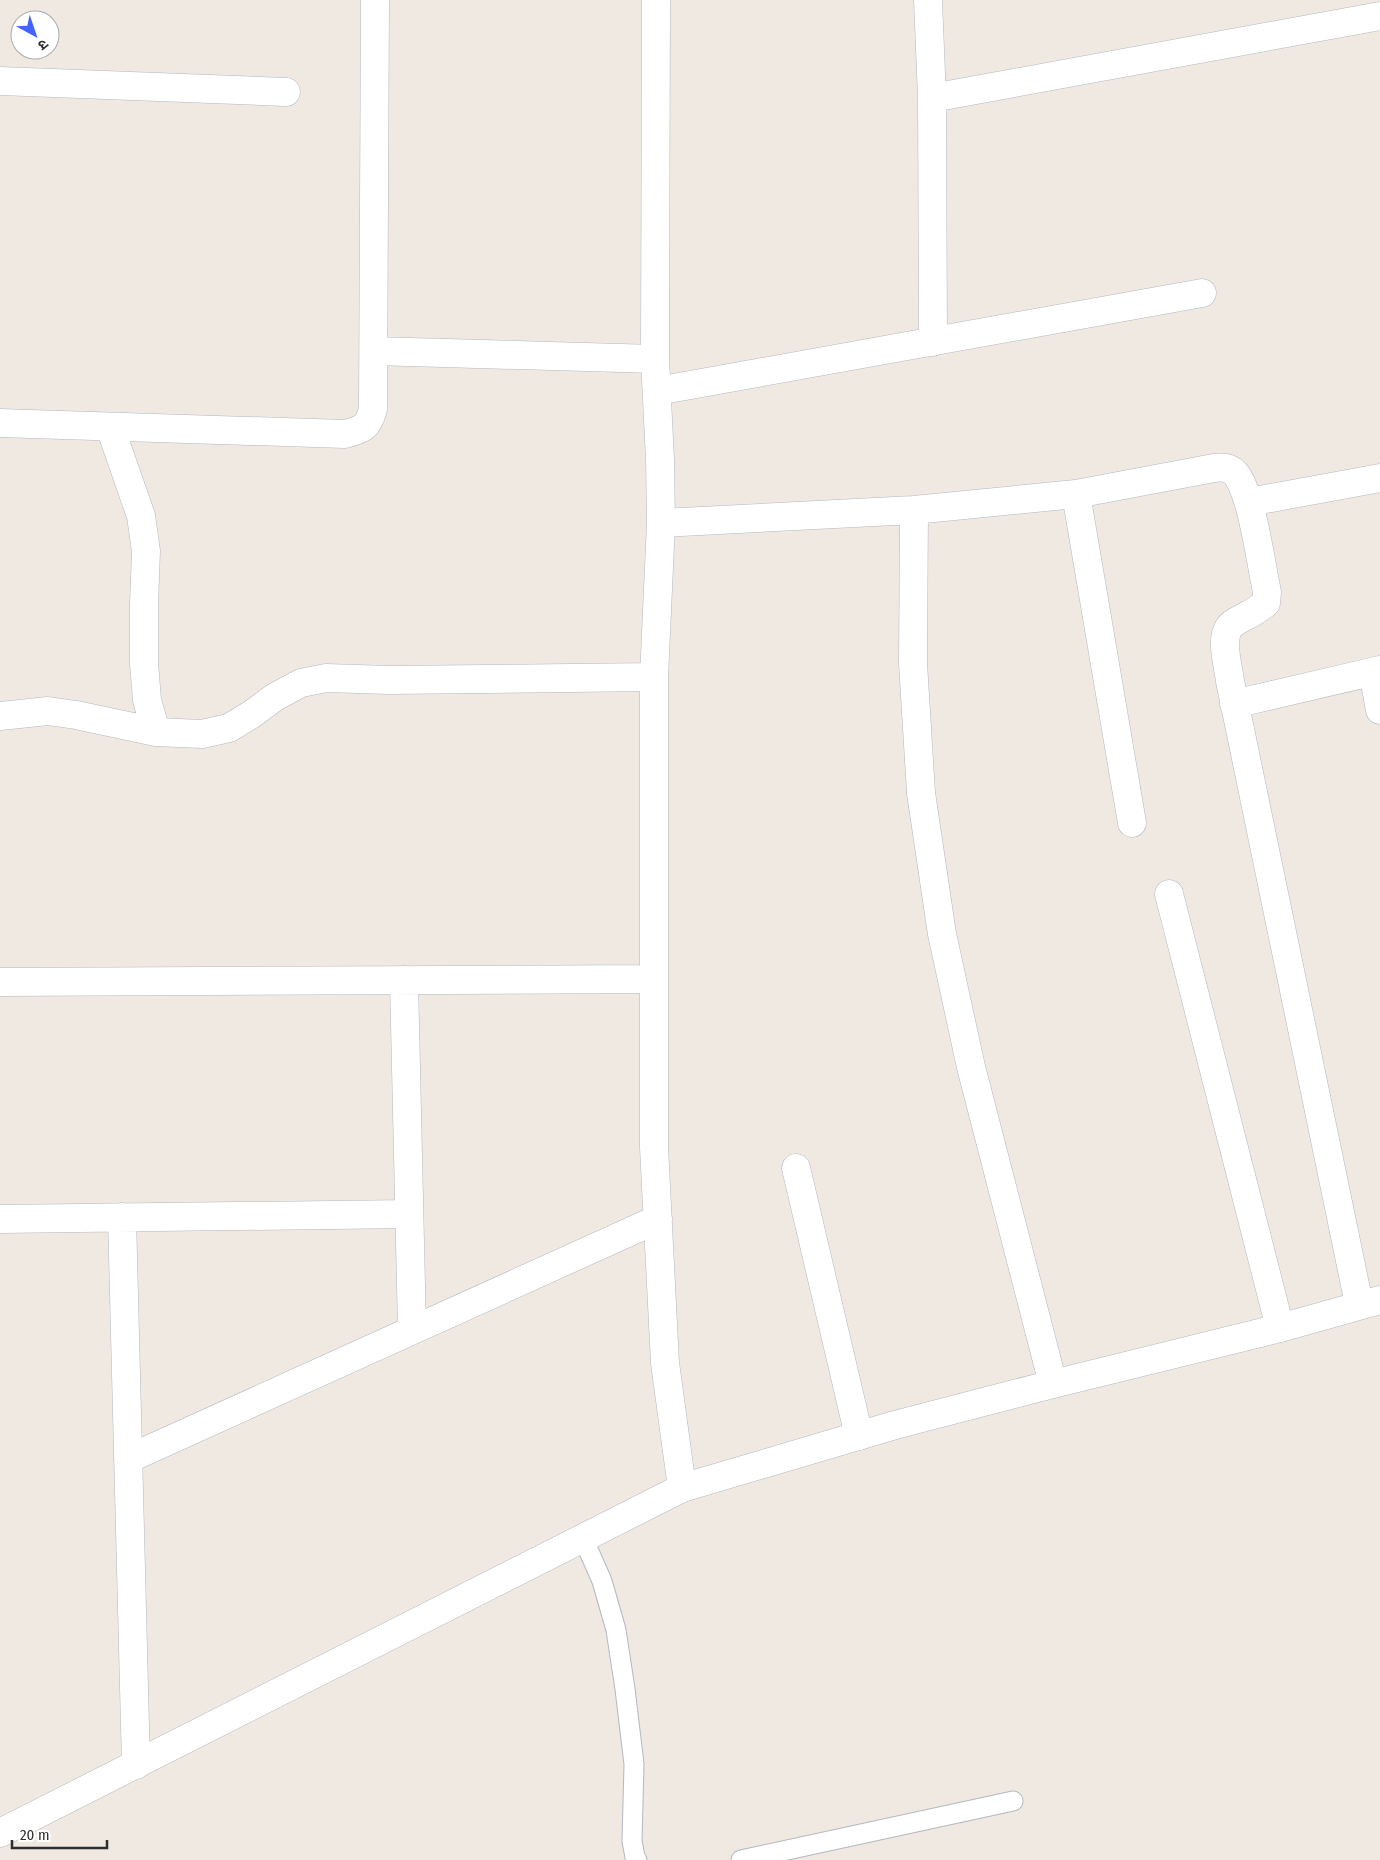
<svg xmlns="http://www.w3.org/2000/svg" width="1380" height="1860" font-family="'Fira Sans Condensed','Noto Sans Devanagari',sans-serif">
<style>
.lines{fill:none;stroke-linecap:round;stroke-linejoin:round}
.service-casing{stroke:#b4b7c1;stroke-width:21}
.minor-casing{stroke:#b4b7c1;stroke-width:29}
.tertiary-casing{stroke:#b4b7c1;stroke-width:29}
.service{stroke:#fff;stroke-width:19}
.minor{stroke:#fff;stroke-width:28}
.tertiary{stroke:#fff;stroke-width:28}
</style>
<rect width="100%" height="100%" fill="#efe9e1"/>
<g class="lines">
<g class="service-casing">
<path id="service" d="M583,1538L602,1581L616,1630L625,1689L634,1764L632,1841L635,1857L637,1860
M741,1860L1013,1801"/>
</g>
<g class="minor-casing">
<path id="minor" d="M656,0L655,359L660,460L661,523L654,677V1147L665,1363L682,1488
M928,0L932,98L933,342
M0,81L286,92
M932,98L1380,16
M374,351L655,359
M657,391L1202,293
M0,423L345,434C364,429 368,427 373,409L375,0
M110,427L141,516L146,551L144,604V663L147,700L156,732
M1076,494L1132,823
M1249,502L1380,478
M914,510L913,663L921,793L942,934L971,1067L1053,1384
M661,523L914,510L1076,494L1214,468C1222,467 1229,467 1235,473C1252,492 1261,565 1267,592L1266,603C1256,612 1247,615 1235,622C1217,632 1228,663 1230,681L1359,1304
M1373,672L1380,710
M1234,704L1380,670
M0,716L48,711L76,715L156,732L202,734L229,728L252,714L275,697L301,683L326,678L389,680L654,677
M1169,894L1280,1328
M404,980L412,1330
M0,982L654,979
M796,1168L859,1436
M122,1217L136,1765
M0,1219L409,1214
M128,1459L658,1219"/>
</g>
<g class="tertiary-casing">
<path id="tertiary" d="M0,1833L682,1488L895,1425L1053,1384L1280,1328L1380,1300"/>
</g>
<use href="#service" class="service"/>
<use href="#minor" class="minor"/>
<use href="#tertiary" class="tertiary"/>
</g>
<g transform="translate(35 35) rotate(140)"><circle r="24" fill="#ffffff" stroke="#ababab"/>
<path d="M0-4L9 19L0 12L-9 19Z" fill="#4264fb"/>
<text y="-8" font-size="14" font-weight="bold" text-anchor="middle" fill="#2e2e2e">उ</text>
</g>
<path d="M12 1840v8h95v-8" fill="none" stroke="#2e2e2e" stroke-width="2.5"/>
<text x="20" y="1840" font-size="15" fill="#2e2e2e" stroke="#ffffff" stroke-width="4" paint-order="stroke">20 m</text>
</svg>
